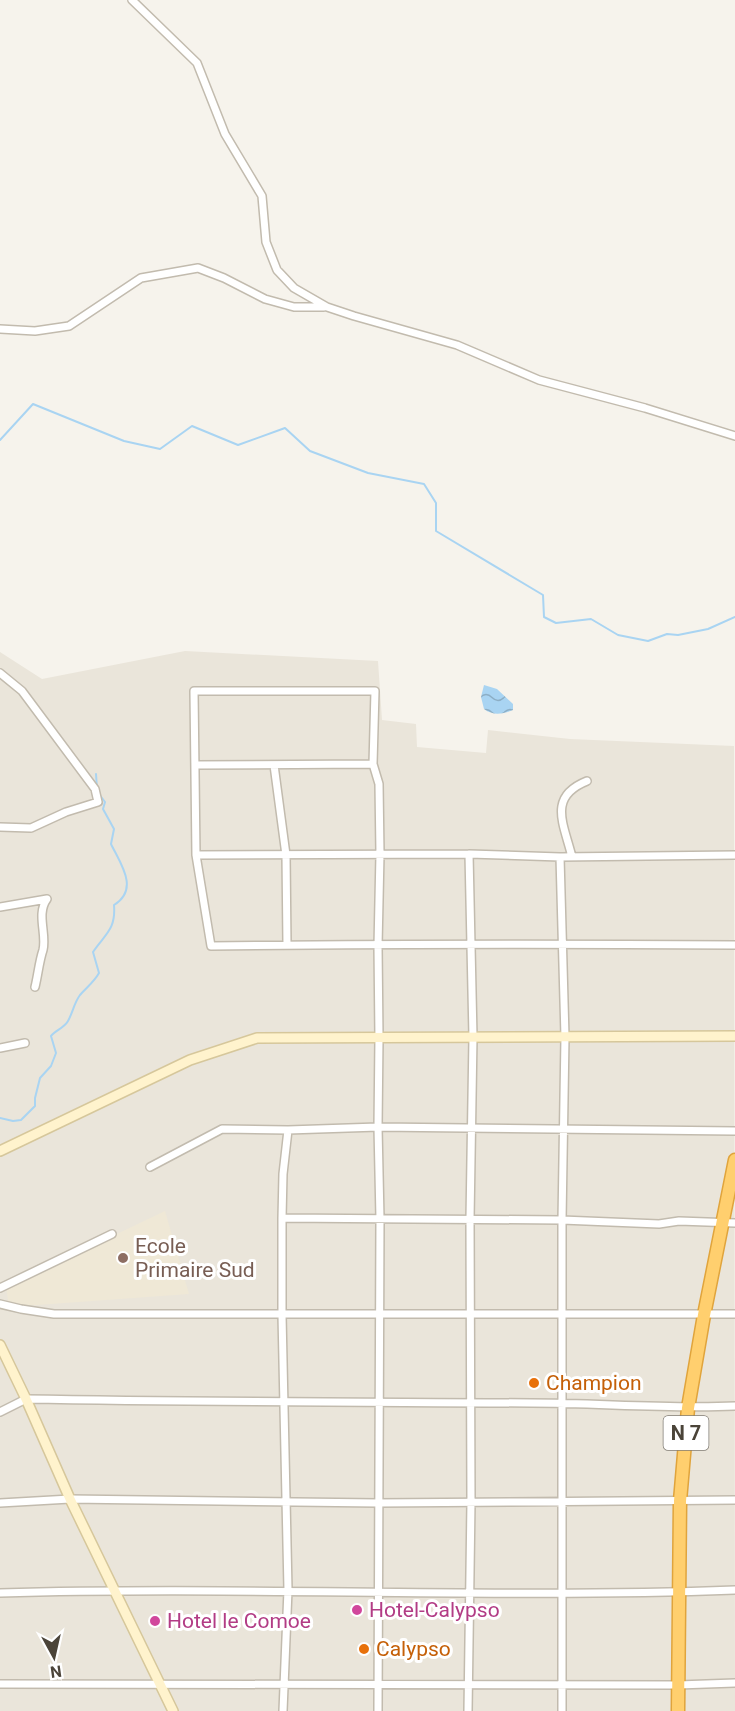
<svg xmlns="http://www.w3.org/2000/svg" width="735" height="1711" font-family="Roboto,sans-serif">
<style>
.residential{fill:#eae5da}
.education{fill:#efe8d6}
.water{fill:url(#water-waves)}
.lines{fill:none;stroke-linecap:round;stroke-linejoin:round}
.stream{stroke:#a9d4f2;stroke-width:2}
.street-casing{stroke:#c2bbae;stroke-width:10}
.secondary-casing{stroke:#d6c79b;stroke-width:12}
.highway-casing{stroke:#e0a43c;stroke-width:15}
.street{stroke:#fff;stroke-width:7}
.secondary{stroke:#fff3cd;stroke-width:9}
.highway{stroke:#ffcf6e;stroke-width:12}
.education-dot{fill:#8d6e63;stroke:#fff;stroke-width:2}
.food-dot{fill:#e8710a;stroke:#fff;stroke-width:2}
.hotel-dot{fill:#d1479c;stroke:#fff;stroke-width:2}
.labels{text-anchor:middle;stroke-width:6;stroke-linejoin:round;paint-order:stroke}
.shield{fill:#fff;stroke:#817c74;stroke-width:1.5}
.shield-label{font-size:20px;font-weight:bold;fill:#4b4439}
.education-label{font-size:21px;fill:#785e54;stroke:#fff;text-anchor:start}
.food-label{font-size:21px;fill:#c56008;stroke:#fff;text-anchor:start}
.hotel-label{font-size:21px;fill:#b23c85;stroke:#fff;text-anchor:start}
</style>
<defs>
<pattern id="water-waves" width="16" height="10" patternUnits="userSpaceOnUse" patternTransform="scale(1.5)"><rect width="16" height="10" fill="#a9d4f2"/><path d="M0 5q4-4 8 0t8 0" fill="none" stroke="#8caec5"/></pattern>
</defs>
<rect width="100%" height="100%" fill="#f6f3ec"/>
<path class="residential" d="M185,651L378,661L382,720L416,724L417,747L486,753L488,730L570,739L734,746L735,1711H0V652L42,679Z"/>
<path class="education" d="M165,1211L189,1294L9,1307L6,1287Z"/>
<path class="water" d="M484,685L497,689L513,704V710C503,714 493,716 484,709L481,697Z"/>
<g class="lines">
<path class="stream" d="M0,440L33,404L124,441L160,449L192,426L238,445L285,428L310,451L368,473L424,484L436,503V531L543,595L544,617L556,623L591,619L618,635L648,641L667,634L678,635L708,629L735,617
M96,774L97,789
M0,1118L13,1121L21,1120L35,1106V1098L40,1078L51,1066L56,1053L51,1036C56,1030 64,1028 68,1021C73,1012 74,1003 80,995C87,987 94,982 99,973L93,952C105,934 116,930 114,905C140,889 120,863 111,844L114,829L103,809L105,802L99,794"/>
<g class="street-casing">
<path id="street" d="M132,0L197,63L225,134L262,196L266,242L277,270L294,288L327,307L354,316L457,345L539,380L645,408L735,436
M0,329L35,331L69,326L141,278L198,268L224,278L265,299L294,307H324
M0,673L22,691L95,789L98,802L66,812L31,828L0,827
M196,765L373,764
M274,765L286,855L287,945
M196,855L469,854L560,857L735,855
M560,857L565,1037L562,1220V1711
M572,857C564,824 547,797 587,781
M0,907L47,899C36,914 47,934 43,950C39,962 38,975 35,987
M0,1048L25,1043
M150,1167L222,1129L288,1130L378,1127L735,1131
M282,1218L562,1220L659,1224L679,1221L735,1223
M0,1288L112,1234
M0,1304L21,1309L54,1314H735
M0,1412L26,1399C194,1402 362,1402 531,1403C599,1403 667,1409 735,1406
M0,1503L70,1499L378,1503L735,1500
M0,1593C245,1586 490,1599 735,1590
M0,1684L678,1685L735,1683
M283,1711L288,1590L282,1315V1218L283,1174L288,1130
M378,1711L380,1219L378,1127L379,1038L378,946L380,854L379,784L373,764L375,691H194L196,855L211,946C385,944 560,944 735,945
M468,1711L471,1502L470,1219L473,1037L469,854"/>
</g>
<g class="secondary-casing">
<path id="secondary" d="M0,1151L190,1060L257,1038L735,1036
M0,1345L26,1399L70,1499L173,1711"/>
</g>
<g class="highway-casing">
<path id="highway" d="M678,1711L680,1501L688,1408L704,1315L735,1160"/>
</g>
<use href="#street" class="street"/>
<use href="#secondary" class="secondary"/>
<use href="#highway" class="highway"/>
</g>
<circle class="education-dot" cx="123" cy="1258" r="6"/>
<g class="food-dot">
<circle cx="534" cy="1383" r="6"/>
<circle cx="364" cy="1649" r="6"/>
</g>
<g class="hotel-dot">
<circle cx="357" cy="1610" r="6"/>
<circle cx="155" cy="1621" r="6"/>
</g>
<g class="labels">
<rect class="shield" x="663.5" y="1416" width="45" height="34" rx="4.5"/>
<g class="shield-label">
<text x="686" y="1440">N 7</text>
</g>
<g class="education-label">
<text x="135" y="1253">Ecole<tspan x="135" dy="24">Primaire Sud</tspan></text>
</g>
<g class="food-label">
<text x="546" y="1390">Champion</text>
<text x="376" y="1656">Calypso</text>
</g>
<g class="hotel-label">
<text x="369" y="1617">Hotel-Calypso</text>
<text x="167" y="1628">Hotel le Comoe</text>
</g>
</g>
<g transform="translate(54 1657) rotate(172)" stroke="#ffffff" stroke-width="4.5" paint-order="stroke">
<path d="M0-4.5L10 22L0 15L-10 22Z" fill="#4b4439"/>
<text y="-9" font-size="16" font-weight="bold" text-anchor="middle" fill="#4b4439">N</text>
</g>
</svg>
